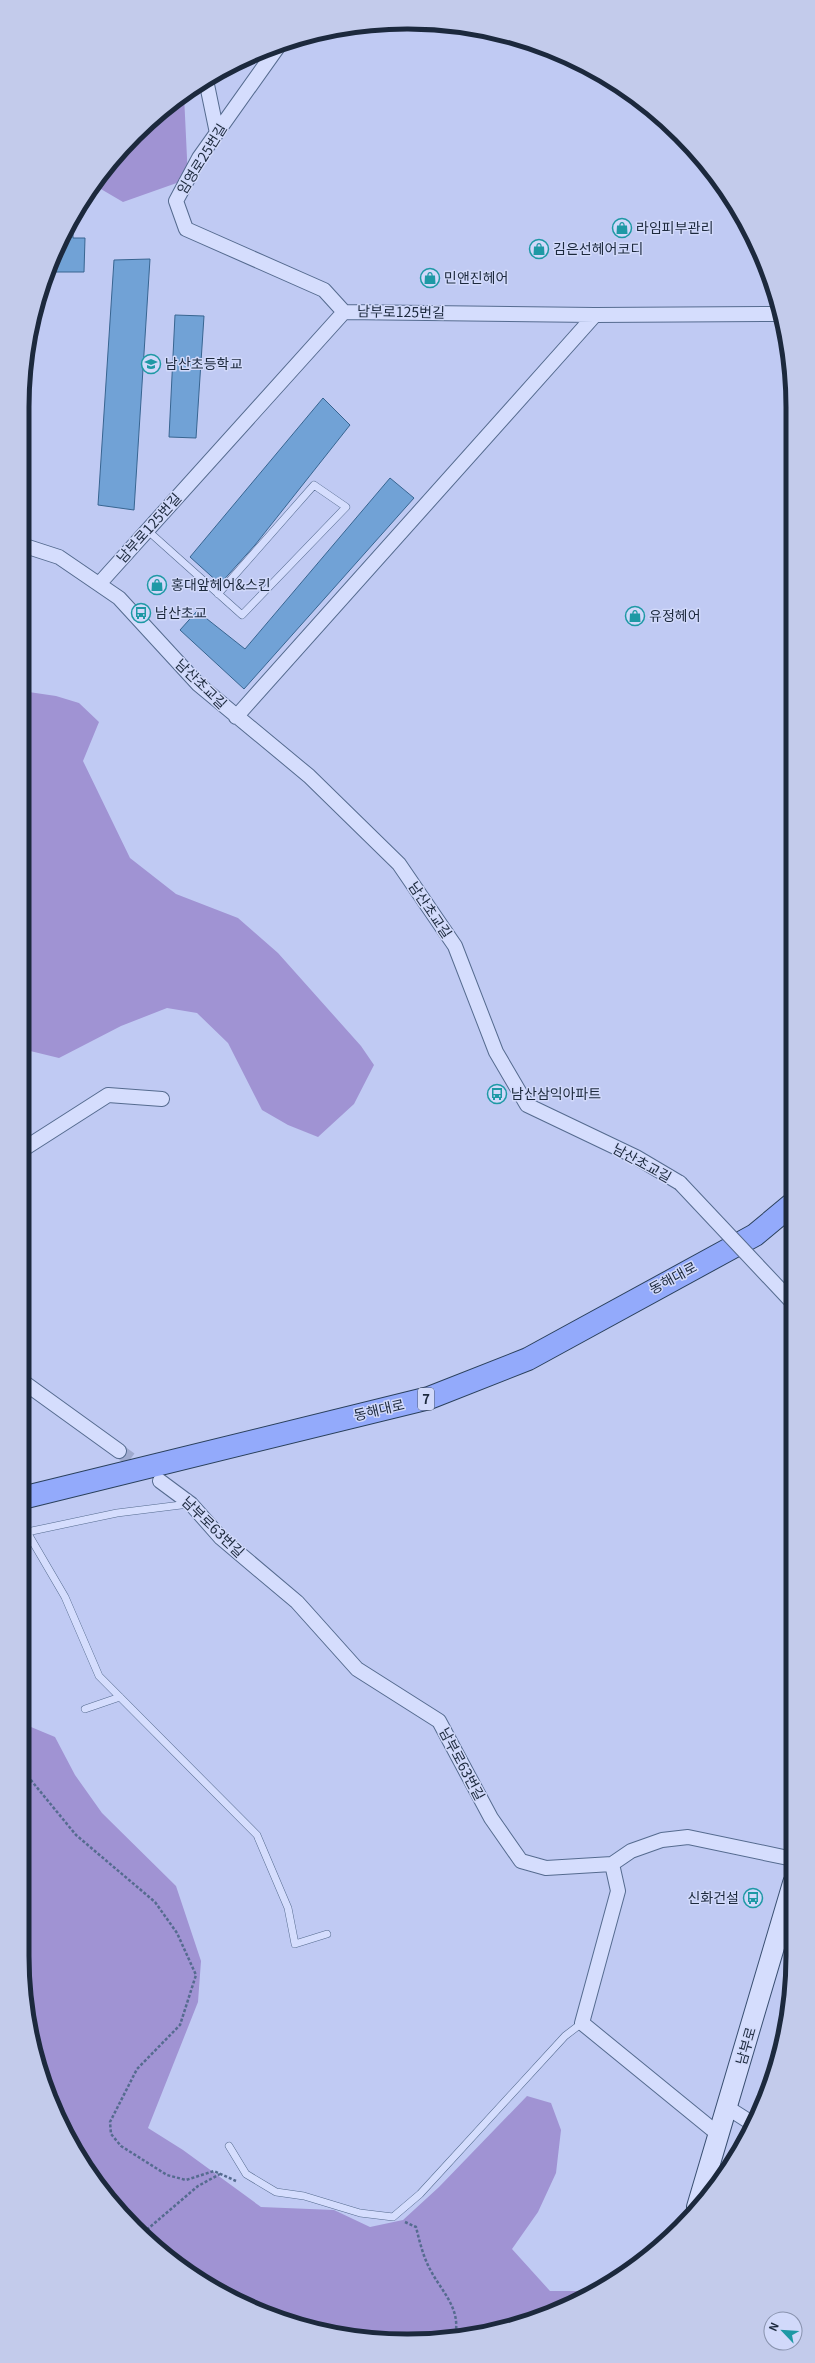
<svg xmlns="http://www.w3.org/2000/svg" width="815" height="2363" font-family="Georgia,'Noto Sans KR',serif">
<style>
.green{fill:#a093d3}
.building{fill:#71a2d6;stroke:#386591}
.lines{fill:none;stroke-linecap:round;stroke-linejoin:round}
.street-tunnel{stroke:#9faacf;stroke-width:14;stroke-dasharray:14 7;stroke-linecap:butt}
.lane-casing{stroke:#556b8f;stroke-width:8}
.street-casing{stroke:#556b8f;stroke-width:16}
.secondary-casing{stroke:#394f71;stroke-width:22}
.primary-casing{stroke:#2a405c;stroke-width:24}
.path{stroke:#556b8f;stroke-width:2.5;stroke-dasharray:3 2;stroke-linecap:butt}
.lane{stroke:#d5ddfd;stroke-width:7}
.street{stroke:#d5ddfd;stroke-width:14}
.secondary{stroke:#d5ddfd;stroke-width:20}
.primary{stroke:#93aafb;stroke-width:22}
.street-bridge-casing{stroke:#556b8f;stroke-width:16;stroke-linecap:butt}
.street-bridge{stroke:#d5ddfd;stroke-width:14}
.labels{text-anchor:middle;stroke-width:3;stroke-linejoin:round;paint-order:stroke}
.shield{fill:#d1d9fa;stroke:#525e76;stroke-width:1}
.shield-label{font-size:13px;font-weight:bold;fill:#1c293d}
.street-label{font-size:14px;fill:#1c293d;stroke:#d1d9fa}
.poi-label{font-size:14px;fill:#1c293d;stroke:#d1d9fa;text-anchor:start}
.rim{fill:none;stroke:#1c293d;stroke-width:5}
</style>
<rect width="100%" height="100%" fill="#c0caf3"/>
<path class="green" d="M184,95L188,179L123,202L94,185C116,149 151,119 184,95Z
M22,691L56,696L79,703L99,722L83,761L130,858L176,894L238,918L278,953L361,1046L374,1065L354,1104L318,1137L288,1125L262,1110L228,1043L197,1013L167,1008L121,1026L59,1058L22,1049Z
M22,1720L31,1727L55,1737L75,1775L102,1813L176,1886L201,1961L198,2002L148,2128L183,2150L261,2207L334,2210L370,2227L403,2220L439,2187L527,2096L551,2103L561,2130L556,2173L538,2212L512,2249L550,2291H589L507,2328L432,2340L357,2338L237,2301L173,2261L118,2210L51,2103L29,2030L22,1955Z"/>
<path class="building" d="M73,218V238H85L84,272H49L62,237Z
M150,259L134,510L98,505L114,260Z
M175,315L204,316L196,438L169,437Z
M323,398L350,425L255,545L220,584L190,557Z
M390,478L414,498L244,689L180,630L197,611L245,649Z"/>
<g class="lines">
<path class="street-tunnel" d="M119,1451L147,1471"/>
<g class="lane-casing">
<path id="lane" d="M147,530L242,615L346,507L314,485L218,594
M189,1504L117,1513L27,1532L65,1597L99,1676L257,1835L288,1908L295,1944L327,1934
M85,1709L120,1697
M229,2146L246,2174L276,2192L304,2196L360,2213L393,2217L420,2194L565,2036L582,2023"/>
</g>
<g class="street-casing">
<path id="street" d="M280,44L199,158L176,201L186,229L324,290L344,312
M206,80L217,133
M22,545L59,557L119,598L198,684L309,776L399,864L455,946L496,1052L527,1105L636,1157L680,1183
M99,584L344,312L595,315L777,314
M236,717L595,315
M22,1150L108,1095L162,1099
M22,1381L119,1451
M160,1481L191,1504L221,1538L297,1602L357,1669L439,1721L491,1818L521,1861L546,1868L612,1864L631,1851L662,1840L688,1837L793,1859
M612,1864L618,1891L582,2023L718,2134
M728,2108L750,2122"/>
</g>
<g class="secondary-casing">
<path id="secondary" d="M697,2207L793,1883"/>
</g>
<g class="primary-casing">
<path id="primary" d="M22,1498L429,1398L528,1359L755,1235L791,1205"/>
</g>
<path class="path" d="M22,1775L30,1779L76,1835L155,1902L177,1933L196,1975L180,2025L137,2069L110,2122L111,2134L121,2146L167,2175L186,2180L214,2171L236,2181
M405,2222L416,2227C419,2239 422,2252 427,2263C438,2289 462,2306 455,2336
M143,2233L198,2186L220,2174"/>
<use href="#lane" class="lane"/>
<use href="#street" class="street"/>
<use href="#secondary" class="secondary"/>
<use href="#primary" class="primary"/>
<g class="street-bridge-casing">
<path id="street-bridge" d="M680,1183L792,1302"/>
</g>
<use href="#street-bridge" class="street-bridge"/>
</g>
<defs>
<g id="shop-ring" transform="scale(1)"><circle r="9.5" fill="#d1d9fa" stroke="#1e99a5" stroke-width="1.5"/><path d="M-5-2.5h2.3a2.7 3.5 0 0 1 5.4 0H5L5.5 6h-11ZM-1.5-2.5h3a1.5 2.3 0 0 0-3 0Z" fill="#1e99a5"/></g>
<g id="school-ring" transform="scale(1)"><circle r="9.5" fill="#d1d9fa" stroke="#1e99a5" stroke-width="1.5"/><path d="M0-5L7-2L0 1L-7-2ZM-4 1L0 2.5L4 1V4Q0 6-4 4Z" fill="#1e99a5"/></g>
<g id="bus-ring" transform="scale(1)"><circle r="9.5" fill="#d1d9fa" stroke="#1e99a5" stroke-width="1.5"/><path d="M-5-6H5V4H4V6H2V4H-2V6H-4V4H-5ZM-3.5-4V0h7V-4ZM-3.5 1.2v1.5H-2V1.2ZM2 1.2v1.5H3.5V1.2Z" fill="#1e99a5"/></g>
</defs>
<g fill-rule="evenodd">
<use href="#shop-ring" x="622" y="228"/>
<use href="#shop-ring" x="539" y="249"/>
<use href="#shop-ring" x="430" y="278"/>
<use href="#school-ring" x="151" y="364"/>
<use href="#shop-ring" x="157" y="585"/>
<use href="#bus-ring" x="141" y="613"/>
<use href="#shop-ring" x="635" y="616"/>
<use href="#bus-ring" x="497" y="1094"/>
<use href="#bus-ring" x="753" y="1898"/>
</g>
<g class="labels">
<rect class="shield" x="418" y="1388" width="16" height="22" rx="3"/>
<g class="shield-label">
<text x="426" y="1404">7</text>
</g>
<g class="street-label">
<text transform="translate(202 159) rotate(-58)" y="5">임영로25번길</text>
<text transform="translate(401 312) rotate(1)" y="5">남부로125번길</text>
<text transform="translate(149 528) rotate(-48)" y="5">남부로125번길</text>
<text transform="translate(201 684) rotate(44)" y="5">남산초교길</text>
<text transform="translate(430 910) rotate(56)" y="5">남산초교길</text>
<text transform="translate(642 1163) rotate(29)" y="5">남산초교길</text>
<text transform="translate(673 1278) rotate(-28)" y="5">동해대로</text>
<text transform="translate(379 1410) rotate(-13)" y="5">동해대로</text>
<text transform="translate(213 1527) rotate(44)" y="5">남부로63번길</text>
<text transform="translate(462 1764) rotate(62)" y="5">남부로63번길</text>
<text transform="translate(746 2046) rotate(-74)" y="5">남부로</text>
</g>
<g class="poi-label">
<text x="636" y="233">라임피부관리</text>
<text x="553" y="254">김은선헤어코디</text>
<text x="444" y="283">민앤진헤어</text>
<text x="165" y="369">남산초등학교</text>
<text x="171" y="590">홍대앞헤어&amp;스킨</text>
<text x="155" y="618">남산초교</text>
<text x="649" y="621">유정헤어</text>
<text x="511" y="1099">남산삼익아파트</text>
<text x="739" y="1903" text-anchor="end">신화건설</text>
</g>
</g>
<path d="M0 0H815V2363H0ZM407 29H408A378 378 0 0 1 786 407V1956A378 378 0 0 1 408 2334H407A378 378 0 0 1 29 1956V407A378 378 0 0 1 407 29Z" fill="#c3cbeb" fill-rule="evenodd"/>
<path class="rim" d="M407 29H408A378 378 0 0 1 786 407V1956A378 378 0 0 1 408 2334H407A378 378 0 0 1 29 1956V407A378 378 0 0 1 407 29Z"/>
<g transform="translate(783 2331) rotate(295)"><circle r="19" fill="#d1d9fa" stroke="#8993ae"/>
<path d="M0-3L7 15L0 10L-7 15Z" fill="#1e99a5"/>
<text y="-6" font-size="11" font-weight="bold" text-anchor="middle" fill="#1c293d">N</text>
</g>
</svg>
